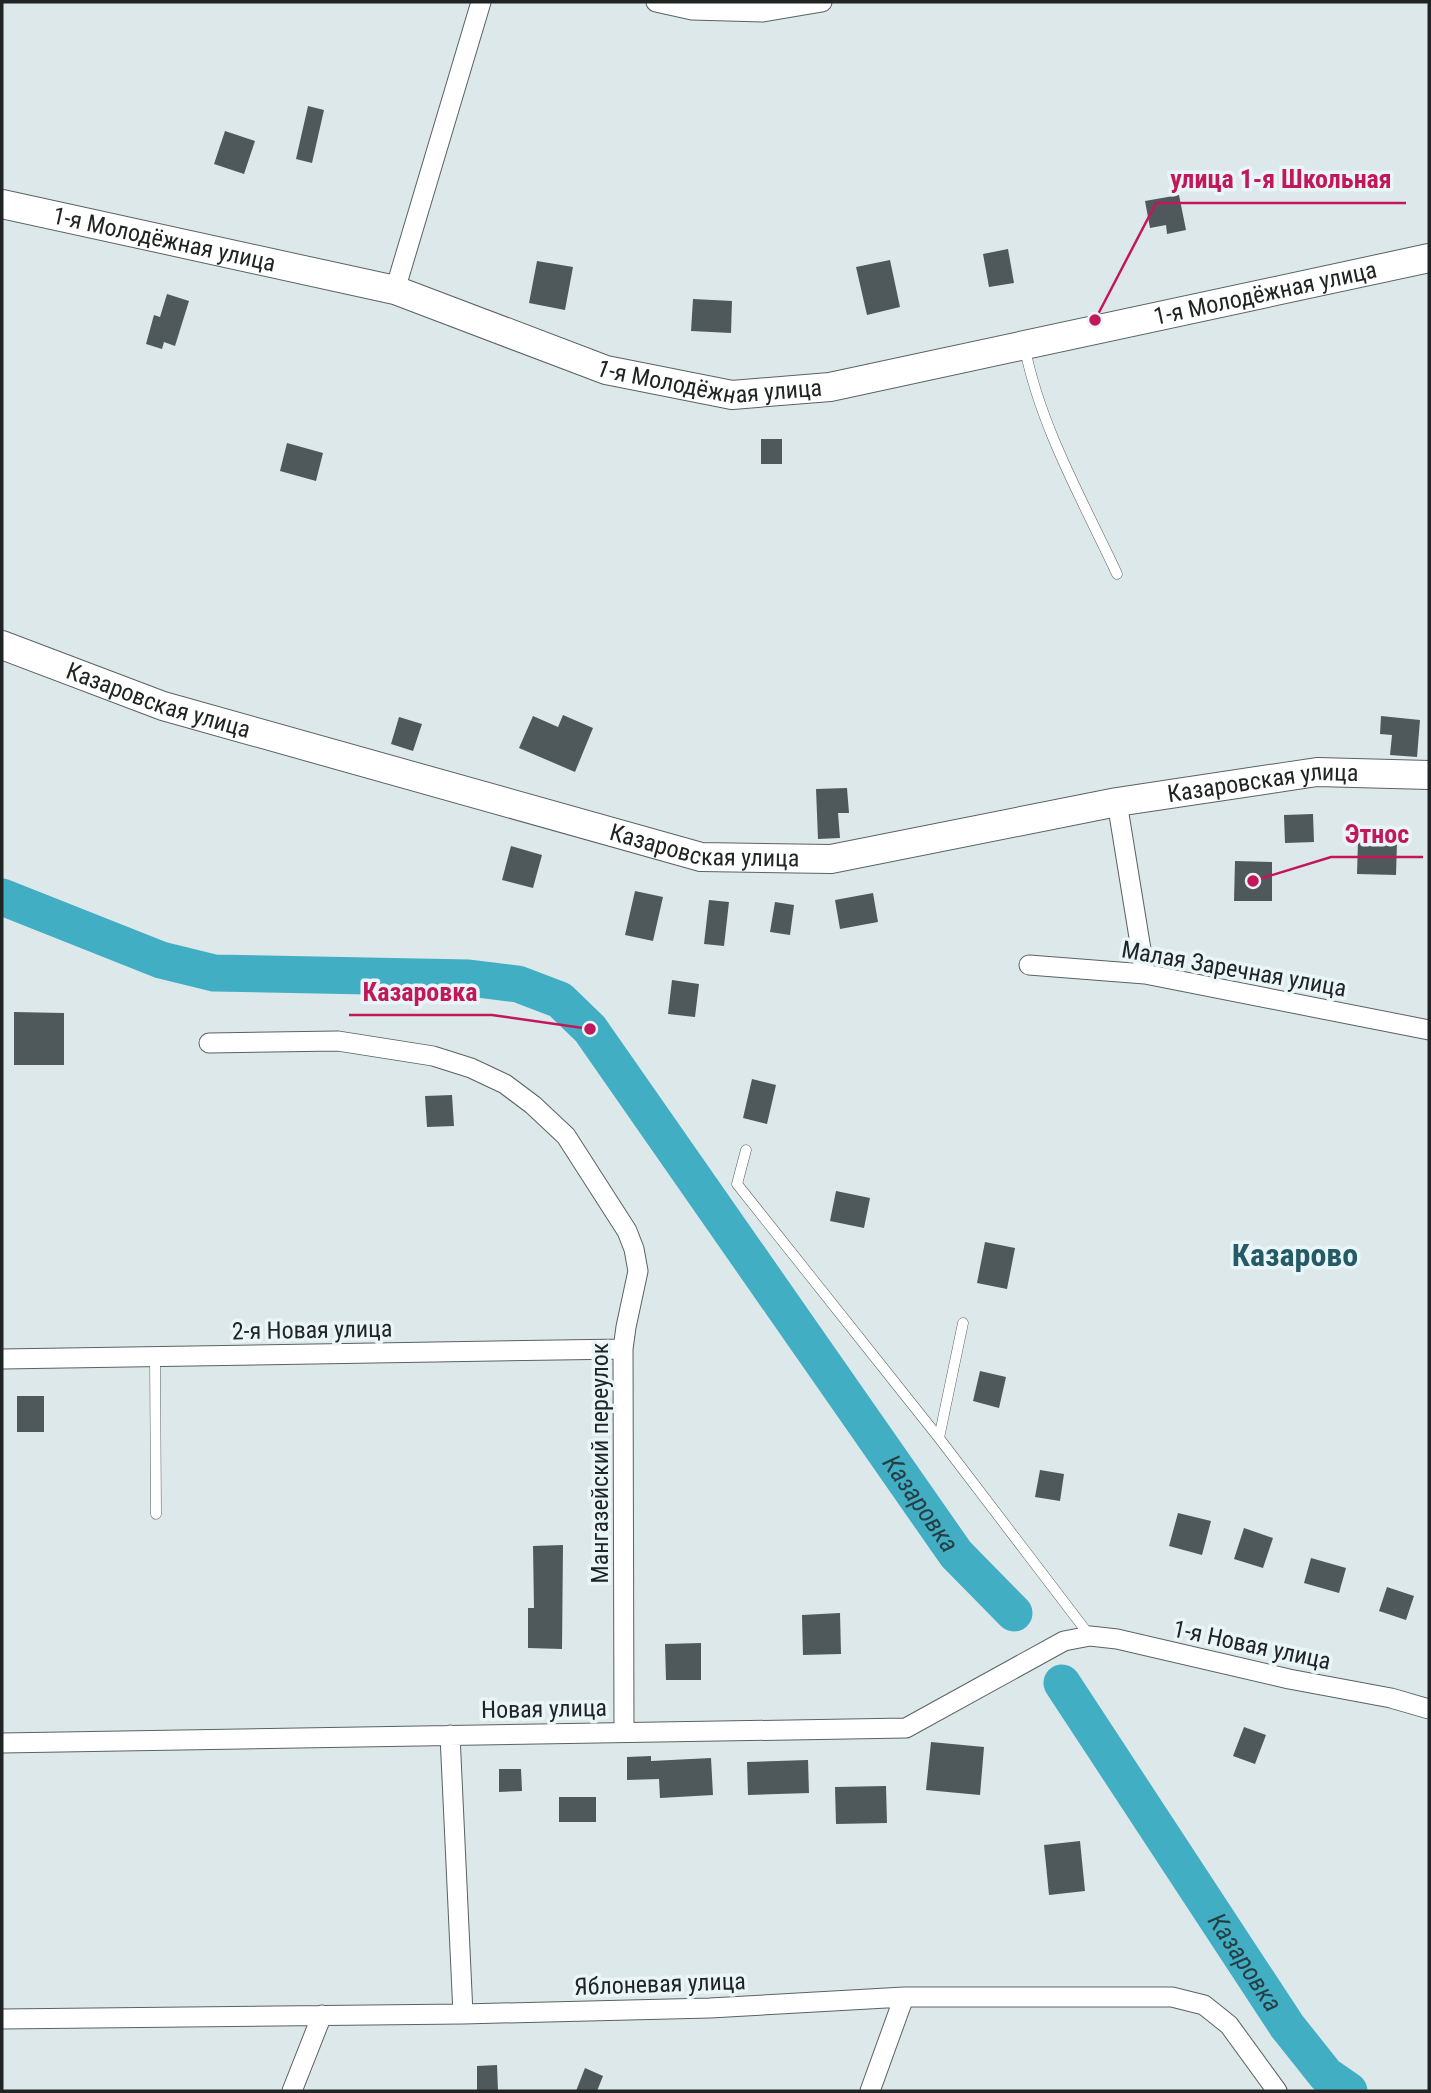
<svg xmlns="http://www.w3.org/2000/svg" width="1431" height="2093" font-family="'Roboto Condensed',sans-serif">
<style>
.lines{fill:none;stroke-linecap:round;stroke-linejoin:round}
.river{stroke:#41aec4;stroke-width:37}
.building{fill:#4f595b}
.lane-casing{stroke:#596264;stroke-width:11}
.street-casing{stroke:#596264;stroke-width:21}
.secondary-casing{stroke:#596264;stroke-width:30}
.lane{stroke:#fff;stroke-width:10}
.street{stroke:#fff;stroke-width:19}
.secondary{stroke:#fff;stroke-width:28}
.labels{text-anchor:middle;stroke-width:7;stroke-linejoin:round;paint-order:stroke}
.street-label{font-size:24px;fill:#202424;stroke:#eaf5f8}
.water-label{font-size:26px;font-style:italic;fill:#263f44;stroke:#eaf5f8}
.district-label{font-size:32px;font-weight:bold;fill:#245b67;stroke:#eaf5f8}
.leader{fill:none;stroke:#c2185b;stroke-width:2.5}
.callout-dot{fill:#c2185b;stroke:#eaf5f8;stroke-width:2.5}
.callout-label{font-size:26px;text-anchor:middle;font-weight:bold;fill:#c2185b;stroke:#eaf5f8;stroke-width:7;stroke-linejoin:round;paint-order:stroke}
</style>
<rect width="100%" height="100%" fill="#dde8ea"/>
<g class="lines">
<g class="river">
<path id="s1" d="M2,897L161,960L214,973L469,978L518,984L560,1000L590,1029L956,1554L1014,1613"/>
<path id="s2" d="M1062,1683L1287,2026L1326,2075L1349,2091"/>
</g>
</g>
<path class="building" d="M308,106L324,110L312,163L296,159Z
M225,131L255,141L244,174L214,164Z
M1179,195L1186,230L1167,234L1166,225L1150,228L1145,201Z
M1008,249L1014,283L989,287L983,254Z
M890,260L900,307L867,315L856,267Z
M537,261L573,267L565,310L529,303Z
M167,294L189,301L175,346L164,342L162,349L146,344L154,315L160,317Z
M693,299L732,301L731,333L691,331Z
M761,439H782V464H761Z
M287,443L323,453L316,481L280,471Z
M563,715L593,728L575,772L519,748L533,716L558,727Z
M1381,716L1420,720L1417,757L1390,755L1392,735L1380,734Z
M399,717L422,724L413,751L391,744Z
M847,788L849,813H838L840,838L818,839L816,789Z
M1313,814L1314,842L1285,843L1284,815Z
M1358,841L1397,842L1396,875L1357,874Z
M511,846L542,855L533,888L502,880Z
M1235,861L1272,862V901H1234Z
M635,891L663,897L653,941L625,935Z
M873,893L878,922L840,929L835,900Z
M709,900L729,902L724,946L704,944Z
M775,902L794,905L790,935L770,932Z
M672,980L699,984L695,1017L668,1014Z
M14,1012L64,1013V1065H14Z
M752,1079L776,1085L767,1124L743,1118Z
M452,1095L454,1126L427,1127L425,1096Z
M836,1191L870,1198L864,1228L830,1221Z
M985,1242L1015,1248L1007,1289L977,1283Z
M980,1371L1006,1377L999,1408L973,1401Z
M17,1396H44V1432H17Z
M1040,1470L1064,1474L1060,1501L1035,1497Z
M1178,1513L1211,1521L1202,1555L1169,1546Z
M1244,1528L1273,1538L1263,1568L1234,1559Z
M563,1545L562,1649L528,1648V1608H534L533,1546Z
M1311,1558L1346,1568L1339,1593L1304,1583Z
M1387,1587L1414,1596L1406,1620L1379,1611Z
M840,1613L841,1654L803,1655L802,1615Z
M701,1643V1680H666L665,1644Z
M1244,1727L1266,1735L1255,1764L1233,1756Z
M931,1742L984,1747L980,1795L926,1790Z
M651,1756V1761L711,1758L713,1795L660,1798L659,1779L627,1780V1757Z
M808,1760L809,1793L748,1795L747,1762Z
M499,1769H521L522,1791L499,1792Z
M886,1786L887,1823L836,1824L835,1787Z
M559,1797H596V1822H559Z
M1080,1841L1085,1891L1049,1895L1044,1845Z
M497,2065L498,2091H477V2066Z
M585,2068L603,2076L597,2091H576Z"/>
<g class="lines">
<g class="lane-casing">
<path id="lane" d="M1025,349C1041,428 1083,501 1117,574
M746,1150L737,1184L939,1438L1090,1636
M155,1356L156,1514
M939,1438L963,1323"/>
</g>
<g class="street-casing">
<path id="street" d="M656,2L692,10L763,12L822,2
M395,290L481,2
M1117,802L1145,974
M1029,965L1145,974L1429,1030
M209,1043L338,1041L433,1056L471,1068L505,1084L533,1105L566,1136L627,1231L634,1249L638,1271L626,1327L623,1349L624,1732
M2,1359L623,1349
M450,1735L463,2014
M2,1743L906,1728L1064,1641L1090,1636L1117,1639L1289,1679L1391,1698L1429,1709
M2,2019L463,2014L710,2008L904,1997H1172L1204,2005L1229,2025L1277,2091
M292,2091L322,2015
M870,2091L904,1997"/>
</g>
<g class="secondary-casing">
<g id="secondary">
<path id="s3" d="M2,204L395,290L606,370L732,395L830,387L1429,258"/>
<path id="s4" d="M2,645L163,706L701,857L831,859L1117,802L1317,772L1429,775"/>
</g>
</g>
<use href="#lane" class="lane"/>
<use href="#street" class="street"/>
<use href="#secondary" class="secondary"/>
</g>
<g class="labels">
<g class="street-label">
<text dy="8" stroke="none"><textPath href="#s3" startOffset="166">1-я Молодёжная улица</textPath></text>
<text dy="8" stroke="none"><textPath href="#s3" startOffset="1300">1-я Молодёжная улица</textPath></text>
<text dy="8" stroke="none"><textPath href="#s3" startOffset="733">1-я Молодёжная улица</textPath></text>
<text dy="8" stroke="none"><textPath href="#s4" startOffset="166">Казаровская улица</textPath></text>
<text dy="8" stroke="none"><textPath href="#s4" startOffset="1300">Казаровская улица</textPath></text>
<text dy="8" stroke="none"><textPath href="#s4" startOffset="733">Казаровская улица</textPath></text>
<text transform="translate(1234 969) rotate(10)" y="8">Малая Заречная улица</text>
<text transform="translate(312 1330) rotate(-1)" y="8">2-я Новая улица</text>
<text transform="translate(600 1463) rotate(-90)" y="8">Мангазейский переулок</text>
<text transform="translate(1252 1645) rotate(12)" y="8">1-я Новая улица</text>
<text transform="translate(544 1709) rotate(-1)" y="8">Новая улица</text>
<text transform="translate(660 1984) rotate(-2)" y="8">Яблоневая улица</text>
</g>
<g class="water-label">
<text dy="9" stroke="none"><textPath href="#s1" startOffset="1195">Казаровка</textPath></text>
<text dy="9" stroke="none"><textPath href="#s2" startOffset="334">Казаровка</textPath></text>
</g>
<g class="district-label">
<text x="1295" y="1266">Казарово</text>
</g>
</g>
<path class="leader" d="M1095 320L1156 203H1406M1253 881L1331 857H1423M590 1029L492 1015H349"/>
<g class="callout-dot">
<circle cx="1095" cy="320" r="7"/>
<circle cx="1253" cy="881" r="7"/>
<circle cx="590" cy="1029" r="7"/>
</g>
<g class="callout-label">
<text x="1281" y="188">улица 1-я Школьная</text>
<text x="1377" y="843">Этнос</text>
<text x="420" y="1001">Казаровка</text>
</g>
<rect width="1431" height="2093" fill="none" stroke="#202424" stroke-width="7"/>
</svg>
